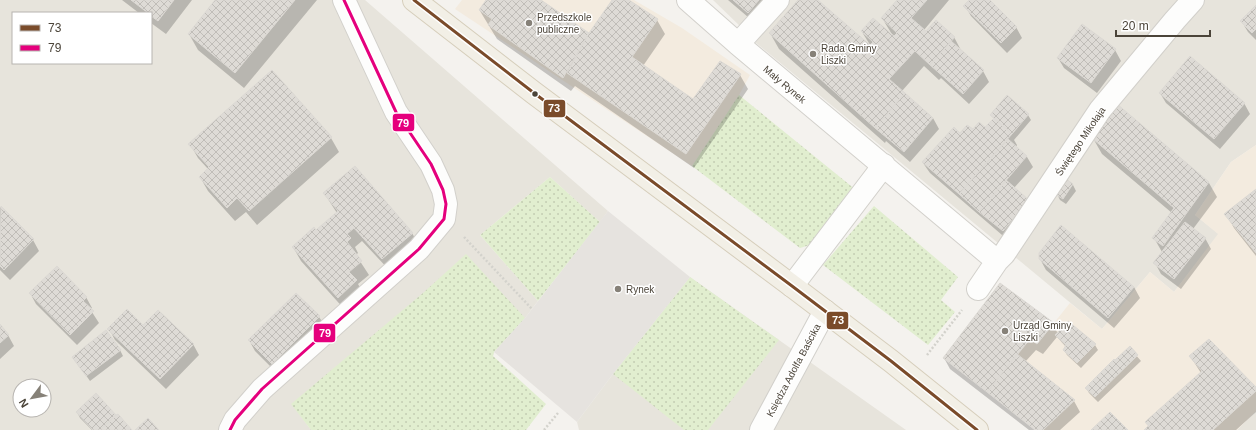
<svg xmlns="http://www.w3.org/2000/svg" width="1256" height="430" font-family="Helvetica,sans-serif">
<style>
.residential{fill:#e7e4dc;fill-rule:evenodd}
.commercial{fill:#f3ebdf}
.grass{fill:url(#grass-dots)}
.parking{fill:#e6e3df}
.shadow{fill:#0003}
.building{fill:url(#building-cross-hatch);stroke:#dcd9d4}
.lines{fill:none;stroke-linecap:round;stroke-linejoin:round}
.minor-casing{stroke:#d2d0cb;stroke-width:24}
.major-casing{stroke:#d6cebb;stroke-width:24}
.path{stroke:#d3d2cc;stroke-width:2.5;stroke-dasharray:2 2;stroke-linecap:butt}
.minor{stroke:#fdfdfc;stroke-width:22}
.major{stroke:#f2efe6;stroke-width:22}
.bus-1-casing{stroke:#fff;stroke-width:6}
.bus-2-casing{stroke:#fff;stroke-width:6}
.bus-1{stroke:#7a4b2a;stroke-width:3}
.bus-2{stroke:#e5007d;stroke-width:3}
.poi-dot{fill:#868178;stroke:#fff;stroke-width:1.5}
.bus-dot{fill:#4b4439;stroke:#fff;stroke-width:1.5}
.labels{text-anchor:middle;stroke-width:3;stroke-linejoin:round;paint-order:stroke}
.poi-label{font-size:10px;fill:#4b4439;stroke:#fff;text-anchor:start}
.street-label{font-size:10px;fill:#4b4439;stroke:#fff}
.line-badge{stroke:#fff;stroke-width:1.5}
.badge-label{font-size:11px;text-anchor:middle;font-weight:bold;fill:#fff}
</style>
<defs>
<pattern id="grass-dots" width="8" height="8" patternUnits="userSpaceOnUse"><rect width="8" height="8" fill="#e1eecf"/><path d="M2 2h.1M6 6h.1" fill="none" stroke="#c3cdb2" stroke-width="1.8" stroke-linecap="round"/></pattern>
<pattern id="building-cross-hatch" width="8" height="8" patternUnits="userSpaceOnUse"><rect width="8" height="8" fill="#dedbd6"/><path d="M0 0l8 8M0 8l8-8" fill="none" stroke="#c0bdb8"/></pattern>
</defs>
<rect width="100%" height="100%" fill="#f4f2ee"/>
<path class="residential" d="M0,0H365L608,211L600,222L550,177L480,235L538,301L525,318L494,352L493,356L292,404L311,430H0ZM13,13H151V63H13ZM20,386H44V410H20Z
M713,0H768L742,28Z
M790,0H1256V145L1231,162L1195,215L1219,234L1174,292L1150,272L1102,329L755,42Z
M690,277L779,340L906,430H579L577,422L613,374Z
M1256,411V430H1237Z"/>
<path class="commercial" d="M462,0H634L682,28L750,75L739,95L692,166L455,9Z
M1256,145V411L1237,430H1035L1017,354L1030,339L1037,344L1070,303L1102,329L1150,272L1174,292L1218,234L1195,215L1231,162Z"/>
<path class="grass" d="M739,95L856,190L810,245L800,248L692,166Z
M550,177L600,222L538,301L480,235Z
M874,206L958,277L941,300L955,312L928,345L823,265Z
M466,254L525,318L494,352L493,356L546,404L526,430H311L291,404L423,293Z
M690,277L779,340L708,430H684L613,374Z"/>
<path class="parking" d="M608,211L690,277L613,374L577,422L494,352L525,318Z"/>
<path class="shadow" d="M122,0H192L166,34L151,23V13H139Z
M217,0H317L244,88L198,50L189,34Z
M488,0H539L590,35L613,0H628L657,20L665,34L643,66L694,100L740,75L748,89L694,168L575,86L571,91L497,39L480,11Z
M728,0H774L755,23Z
M799,0H817L872,48L862,32L893,36L882,18L899,0H949L924,30L926,32L954,37L963,54L983,71L989,82L969,104L941,78L939,80L924,66L902,91L933,118L939,129L910,162L886,141L885,143L779,49L770,33Z
M971,0H989L1016,27L1022,38L1007,53L971,16L965,6Z
M1256,6V40L1248,32L1242,22Z
M1115,50L1121,61L1097,93L1064,68L1058,58Z
M1160,93L1244,103L1250,114L1220,149L1166,103Z
M1117,106L1209,183L1217,197L1193,229L1205,238L1211,249L1181,289L1161,274L1155,263L1162,252L1154,238L1172,213L1102,154L1094,140Z
M992,115H1028L1031,120L1014,140L1017,145L1016,147L1027,157L1033,167L1014,188L1034,211L1009,241L930,173L923,163L960,134L973,130L985,129L994,120Z
M331,138L339,152L257,225L246,212L235,221L208,191L200,177L208,169L198,158L190,144Z
M1066,180L1073,185L1076,191L1066,204L1060,200L1057,194Z
M1256,190V256L1234,228L1226,214Z
M324,193L412,233L420,247L391,272L362,241L355,247L358,253L356,255L369,275L358,284L364,295L346,311L301,261L293,247L316,231L337,213Z
M1,207L33,240L39,251L10,280L0,270V208Z
M1040,259L1134,287L1140,298L1114,328L1046,270Z
M30,293L86,297L92,308L90,309L99,323L77,345L36,304Z
M296,294L319,317L326,327L278,374L255,351L249,340Z
M1068,322L1095,345L1098,350L1081,368L1067,355L1064,350L1066,347L1057,337L1043,354L1036,350L1025,362L1074,401L1080,412L1060,430H1029L950,369L944,358L1053,324L1058,334Z
M0,326L8,335L14,346L0,359Z
M143,326L193,344L199,355L166,389L115,340L109,329Z
M1129,347L1141,361L1098,402L1089,393L1086,388Z
M120,350L123,356L90,381L73,357Z
M1190,356L1256,389V412L1236,430H1145L1149,427L1147,422L1201,373Z
M77,412L131,430H92L80,418Z"/>
<path class="building" d="M131,0H174L158,21L151,16V13H148Z
M215,0H295L235,73L188,34Z
M486,0H541L589,33L563,78L488,25L492,19L479,10Z
M612,0H629L658,19L632,57L693,99L720,61L741,74L686,154L567,73L589,33Z
M733,0H759L748,13Z
M798,0H818L870,45L873,42L861,31L873,18L894,36L897,33L881,18L897,0H927L911,18L926,31L936,20L955,37L930,65L915,51L889,79L905,93L875,128L769,33Z
M969,0H990L1017,27L1001,43L963,6Z
M1256,5V29L1252,33L1240,21Z
M1082,24L1116,49L1091,83L1057,58Z
M951,41L984,70L963,94L930,65Z
M1190,56L1245,103L1214,139L1159,93Z
M272,70L332,137L249,211L237,198L227,208L199,177L209,167L188,144Z
M905,93L933,118L904,152L875,128Z
M1007,95L1029,114L1012,134L990,115Z
M1117,104L1209,182L1163,246L1152,238L1174,208L1093,139Z
M994,118L1012,134L959,194L922,162L954,127L960,133L967,125L973,129L979,122L985,127Z
M1008,139L1027,156L979,212L959,194Z
M355,166L413,233L382,259L354,228L347,234L351,238L347,242L362,261L349,272L357,280L338,298L292,247L314,227L316,230L338,211L323,193Z
M1066,179L1073,184L1063,199L1055,194Z
M1006,180L1029,200L1003,231L979,212Z
M1256,189V253L1224,214Z
M1,206L34,239L4,270L0,266Z
M1185,222L1206,238L1174,279L1153,263Z
M1061,225L1134,287L1108,318L1039,259V253Z
M57,266L87,297L83,301L94,311L70,335L29,293Z
M1000,283L1054,323L1037,344L1030,339L987,392L943,358Z
M296,293L320,316L272,364L248,340Z
M127,309L143,325L158,310L194,344L160,379L107,329Z
M1068,321L1096,344L1077,363L1063,350L1066,345L1055,335Z
M0,324L9,335L0,343Z
M106,330L121,350L86,376L72,357Z
M1209,339L1256,387V391L1213,430H1152L1145,422L1202,371L1189,356Z
M1130,346L1138,355L1095,397L1085,388L1114,359L1115,360Z
M1017,354L1075,400L1043,430H1035L987,392Z
M96,393L116,415L100,430H93L76,412Z
M1110,412L1128,430H1091Z
M118,414L132,430H100L116,415Z
M148,418L159,430H135Z
M1148,426L1152,430H1144Z"/>
<g class="lines">
<g class="minor-casing">
<path id="minor" d="M688,0L738,44L997,261
M738,44L778,0
M792,286L884,165
M978,289L997,261L1004,254L1100,110L1175,20L1193,0
M230,430L235,420L262,389L419,249L444,219L446,204L443,190L431,164L396,112L344,0
M761,430L825,311"/>
</g>
<g class="major-casing">
<path id="major" d="M414,0L534,93L792,286L891,361L977,430"/>
</g>
<path class="path" d="M464,237L532,309
M927,355L962,310
M544,430L558,413"/>
<use href="#minor" class="minor"/>
<use href="#major" class="major"/>
<g class="bus-1-casing">
<path id="bus-1" d="M414,0L534,93L792,286L891,361L977,430"/>
</g>
<g class="bus-2-casing">
<path id="bus-2" d="M230,430L235,420L262,389L419,249L444,219L446,204L443,190L431,164L396,112L344,0"/>
</g>
<use href="#bus-1" class="bus-1"/>
<use href="#bus-2" class="bus-2"/>
</g>
<g class="poi-dot">
<circle cx="529" cy="23" r="4"/>
<circle cx="813" cy="54" r="4"/>
<circle cx="618" cy="289" r="4"/>
<circle cx="1005" cy="331" r="4"/>
</g>
<circle class="bus-dot" cx="535" cy="94" r="3.5"/>
<g class="labels">
<g class="poi-label">
<text x="537" y="21">Przedszkole<tspan x="537" dy="12">publiczne</tspan></text>
<text x="821" y="52">Rada Gminy<tspan x="821" dy="12">Liszki</tspan></text>
<text x="626" y="293">Rynek</text>
<text x="1013" y="329">Urząd Gminy<tspan x="1013" dy="12">Liszki</tspan></text>
</g>
<g class="street-label">
<text transform="translate(785 84) rotate(40)" y="4">Mały Rynek</text>
<text transform="translate(1080 141) rotate(-56)" y="4">Świętego Mikołaja</text>
<text transform="translate(793 370) rotate(-62)" y="4">Księdza Adolfa Baścika</text>
</g>
</g>
<g class="line-badge">
<rect x="543" y="99" width="23" height="19" rx="4" fill="#7a4b2a"/>
<rect x="392" y="113" width="23" height="19" rx="4" fill="#e5007d"/>
<rect x="826" y="311" width="23" height="19" rx="4" fill="#7a4b2a"/>
<rect x="313" y="323" width="23" height="20" rx="4" fill="#e5007d"/>
</g>
<g class="badge-label">
<text x="554" y="112">73</text>
<text x="403" y="127">79</text>
<text x="838" y="324">73</text>
<text x="325" y="337">79</text>
</g>
<rect x="12" y="12" width="140" height="52" fill="#ffffff" stroke="#b7b4b0"/>
<rect x="20" y="25" width="20" height="6" fill="#7a4b2a" stroke="#b7b4b0"/>
<text x="48" y="32" font-size="12" fill="#4b4439">73</text>
<rect x="20" y="45" width="20" height="6" fill="#e5007d" stroke="#b7b4b0"/>
<text x="48" y="52" font-size="12" fill="#4b4439">79</text>
<g transform="translate(32 398) rotate(238)"><circle r="19" fill="#ffffff" stroke="#b7b4b0"/>
<path d="M0-3L7 15L0 10L-7 15Z" fill="#868178"/>
<text y="-6" font-size="11" font-weight="bold" text-anchor="middle" fill="#4b4439">N</text>
</g>
<path d="M1116 30v6h94v-6" fill="none" stroke="#4b4439" stroke-width="2"/>
<text x="1122" y="30" font-size="12" fill="#4b4439" stroke="#ffffff" stroke-width="3" paint-order="stroke">20 m</text>
</svg>
